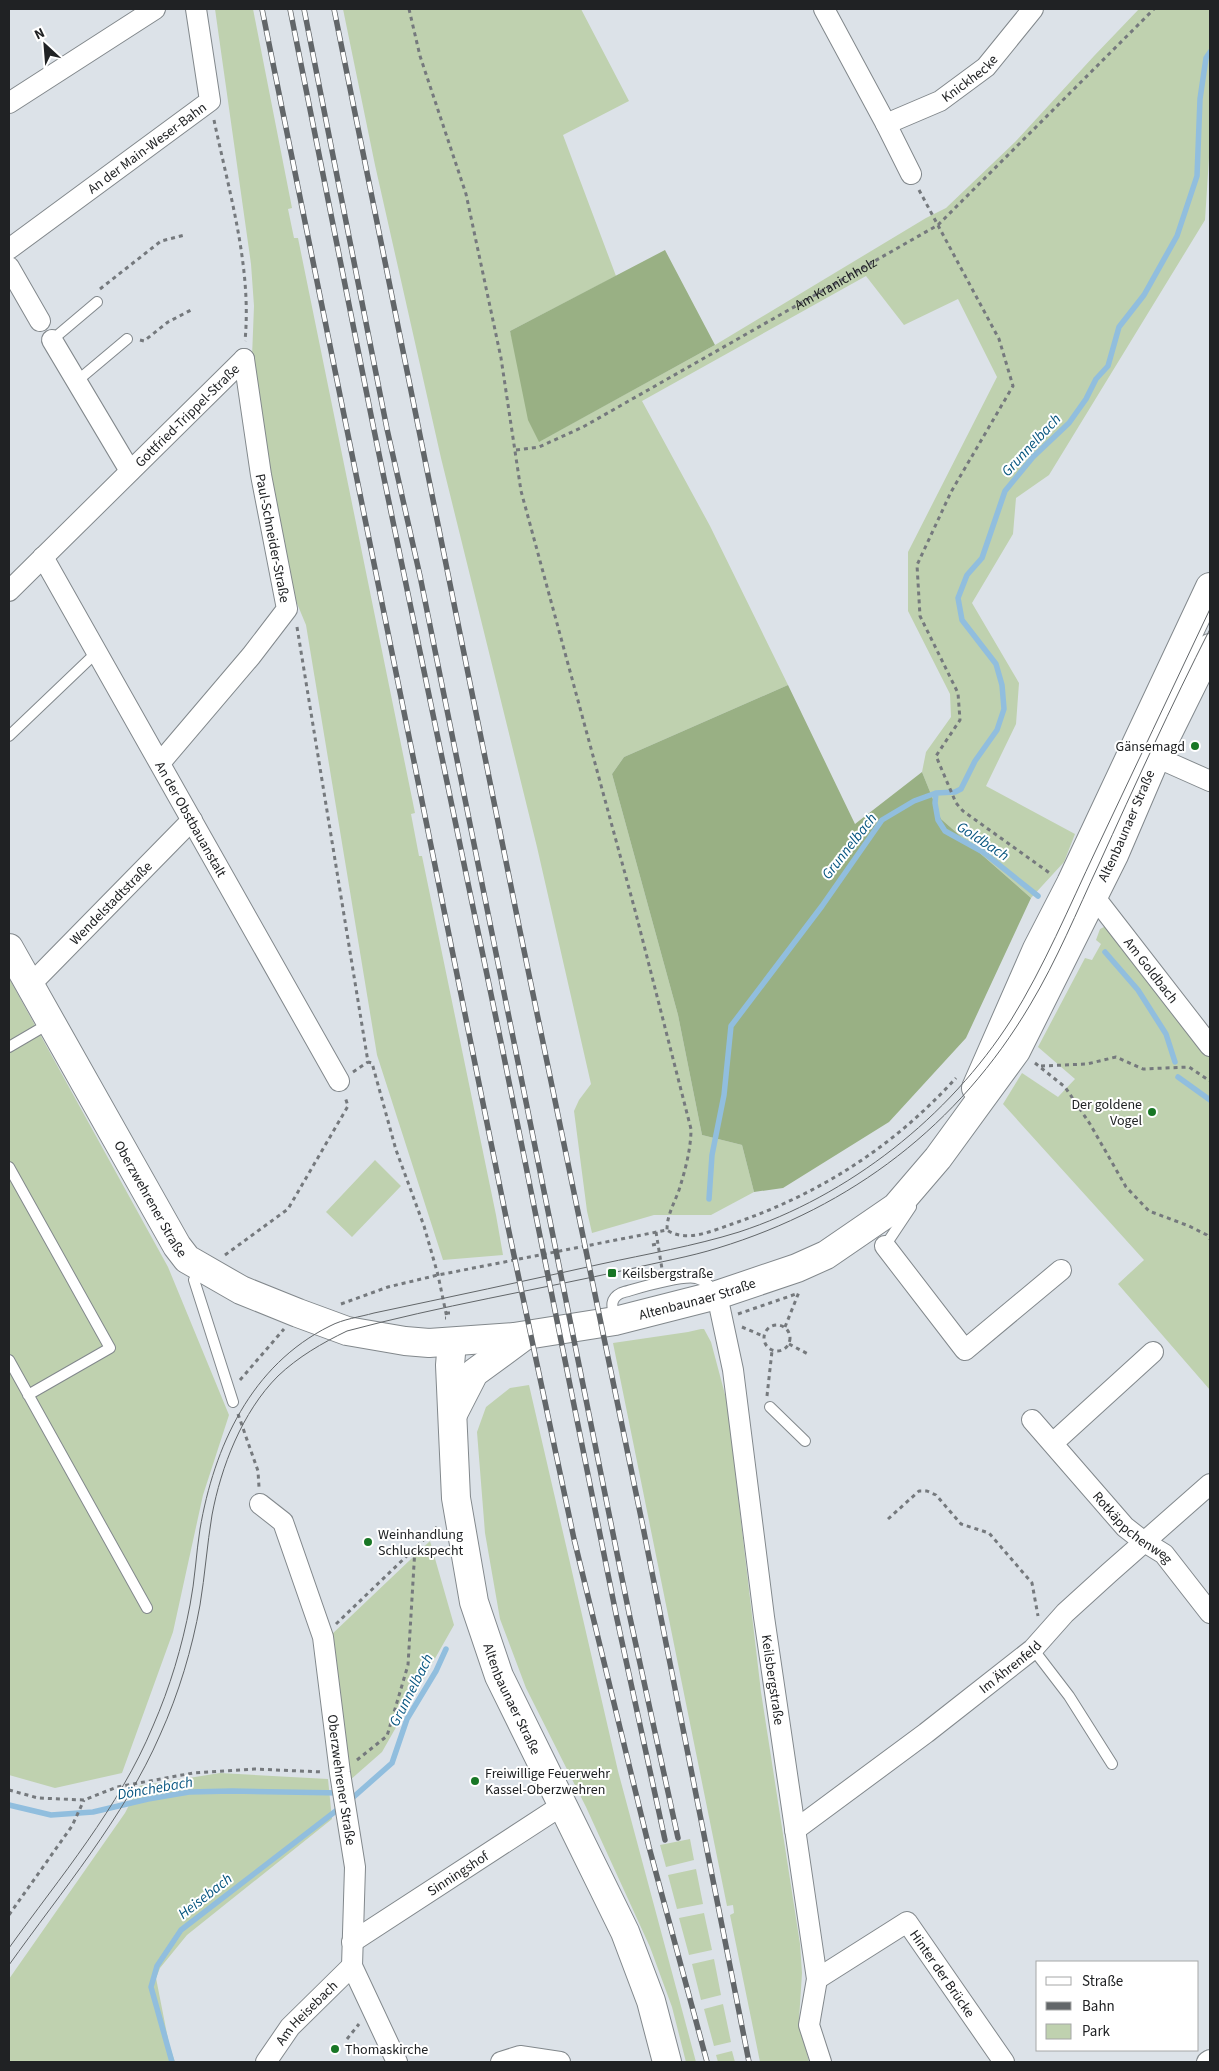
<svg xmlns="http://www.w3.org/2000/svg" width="1219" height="2071" font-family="'Source Sans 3',sans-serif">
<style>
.green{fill:#bfd1af}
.forest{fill:#99b084}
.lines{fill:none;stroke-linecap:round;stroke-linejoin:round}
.stream{stroke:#91bede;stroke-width:5.5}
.lane-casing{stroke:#82888c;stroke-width:12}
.street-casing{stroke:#82888c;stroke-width:22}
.secondary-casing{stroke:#82888c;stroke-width:30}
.path{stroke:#75797d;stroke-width:3;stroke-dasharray:4 4;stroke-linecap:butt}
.lane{stroke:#fff;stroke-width:10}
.street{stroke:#fff;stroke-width:20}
.secondary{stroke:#fff;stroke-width:28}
.tram{stroke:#626669;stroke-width:1}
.rail-casing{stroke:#626669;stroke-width:5.5}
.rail{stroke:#fff;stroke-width:4;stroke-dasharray:11;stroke-linecap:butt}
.poi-dot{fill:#187625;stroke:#fff;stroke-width:2}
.labels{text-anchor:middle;stroke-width:4;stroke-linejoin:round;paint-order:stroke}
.street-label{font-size:14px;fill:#202224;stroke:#fff}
.poi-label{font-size:14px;fill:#202224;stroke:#fff;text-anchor:start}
.water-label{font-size:15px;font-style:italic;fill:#095781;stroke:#fff}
</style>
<rect width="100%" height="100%" fill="#dce2e8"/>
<path class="green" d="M215,9H253L292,208L288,209L294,238H298L415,813L411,814L419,856H422L496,1215L503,1255L443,1260L377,1055L306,625L286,577L252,357L254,306L251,264Z
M343,9H581L629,101L563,135L616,276L510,331L540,441L715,345L926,218L946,208L1015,142L1094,56L1139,9H1210V142L1205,220L1049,475L1016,498L1013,534L972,603L1019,683L1016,724L986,786L1075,834L1064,862L1031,898L941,819L922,772L926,752L951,717L950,694L908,611V552L997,377L958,299L904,325L866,276L642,401L710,526L788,685L624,757L612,774L678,1015L702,1135L742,1145L754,1192L711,1215H654L592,1233L587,1211L574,1111L579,1100L591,1084L537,847L441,458L375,165Z
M1104,927H1108L1210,1058V1390L1118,1284L1144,1260L1003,1104L1022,1073L1058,1097L1075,1079L1038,1047L1085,958L1092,960L1101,944L1096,940L1100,929Z
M9,978L168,1267L229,1415L203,1495L173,1632L122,1773L55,1788L9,1775Z
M375,1160L401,1186L352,1237L326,1212Z
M701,1329H704L711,1342L727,1402L761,1692L800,1944L802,1973L799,2020L809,2062H760L730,1915L734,1913L733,1905L727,1906L613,1343L688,1332Z
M529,1385L618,1771L696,2062H686L672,2007L650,1947L586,1807L526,1688L500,1619L485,1533L477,1432L486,1407L510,1388Z
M430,1541L454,1625L382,1752L349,1781L330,1636Z
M220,1773L328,1779L332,1819L187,1935L160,1968L156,1978L169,2044L175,2062H9V1979L125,1813L139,1786Z
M690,1839L694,1860L666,1867L660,1845Z
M696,1869L703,1904L677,1909L668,1875Z
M704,1913L712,1950L689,1955L679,1918Z
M714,1959L721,1995L701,2000L692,1964Z
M723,2004L731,2042L714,2046L704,2009Z
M732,2051L735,2062H718L716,2055Z"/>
<path class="forest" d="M665,250L715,345L539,442L528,420L510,331Z
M788,685L855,824L922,772L941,819L1031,898L966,1038L889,1122L783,1188L754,1192L742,1145L702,1135L678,1015L612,774L624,757Z"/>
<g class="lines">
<path class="stream" d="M936,793L935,803L938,820L945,831L983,852L1038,896
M1105,952L1138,990L1166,1034L1175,1062
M1178,1077L1210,1100
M709,1199L712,1155L724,1095L731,1026L822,906L882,820L914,801L936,793L955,792L961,789L975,761L997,730L1004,709L1002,685L996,664L962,620L958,598L967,575L982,558L1005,491L1033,457L1069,423L1086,399L1096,379L1108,366L1119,327L1144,295L1177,236L1197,176L1200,99L1206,58L1210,52
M349,1801L392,1763L407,1719L436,1671L446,1649
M9,1805L51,1815L93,1812L148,1799L189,1792L232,1791L341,1793
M172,2062L151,1987L157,1966L181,1930L341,1807"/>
<g class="lane-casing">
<path id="lane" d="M52,340L97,302
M77,381L127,339
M9,736L97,652
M9,1047L50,1023
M9,1167L110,1348L28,1395
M885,1246L911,1207
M203,1269L194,1280L233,1402
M615,1320C612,1307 609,1299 621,1293C639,1288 679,1275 696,1278C705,1280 710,1286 715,1292
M9,1360L147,1608
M770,1407L805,1441
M1033,1649L1069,1696L1112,1764"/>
</g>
<g class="street-casing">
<g id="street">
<path d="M824,9L886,124L911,174"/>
<path d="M9,103L155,9"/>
<path id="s2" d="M886,124L940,101L986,67L1033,9"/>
<path id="s3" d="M9,249L210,101L196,9"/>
<path d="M9,267L40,321"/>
<path d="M52,340L130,471"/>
<path id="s4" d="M43,557L339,1081"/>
<path id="s5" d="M9,591L244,359"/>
<path d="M1156,757L1210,781"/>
<path d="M160,763L251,656L287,609L261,475L244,359"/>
<path id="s6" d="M1084,891L1093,895L1210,1046"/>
<path id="s7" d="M30,985L192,820"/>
<path d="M885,1246L965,1350L1061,1270"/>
<path id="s8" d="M717,1295L733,1370L764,1617L817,1979L809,2025L821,2062"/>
<path id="s9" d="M1032,1420L1125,1527L1143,1541L1164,1554L1210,1613"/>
<path d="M1053,1443L1153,1352"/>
<path id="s10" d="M260,1504L283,1522L323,1637L340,1773L355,1867L352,1966L397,2062"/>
<path id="s11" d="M795,1830L926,1733L1033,1649L1065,1613L1109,1573L1210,1484"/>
<path id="s12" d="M352,1942L564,1804"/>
<path id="s13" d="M817,1979L907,1922L1004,2062"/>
<path id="s14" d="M266,2062L290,2027L352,1966"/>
<path d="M501,2062L520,2056L560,2062"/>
<path d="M1207,2062L1210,2060"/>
</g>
</g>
<g class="secondary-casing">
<g id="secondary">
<path id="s15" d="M9,948L177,1246L187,1259L241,1290L298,1313L347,1331L405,1341L429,1343L514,1337L615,1321L717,1295L797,1268L826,1255L896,1207L938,1158L1016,1051L1114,855L1156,757L1210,648"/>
<path d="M976,1088L1037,949L1071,883L1210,587"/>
<path id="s16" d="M452,1342L450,1365L456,1498L474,1602L499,1676L625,1932L651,2001L667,2062"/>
<path d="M454,1412L474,1373L523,1337"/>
</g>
</g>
<g class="path">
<path d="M409,9L420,56L466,194L501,358L521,491L636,914L691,1129C691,1149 685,1171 679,1190C674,1204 667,1215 667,1230"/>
<path d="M214,120C229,192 252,267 245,341"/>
<path d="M919,190L999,339L1013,386L951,492L917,565L920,616L958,693L960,720L936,756L956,803L963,811L1051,874"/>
<path d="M100,289L161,241L185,235"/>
<path d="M140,340L144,341L168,322L191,310"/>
<path id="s1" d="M516,450L539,447L583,427L938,225L1154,9"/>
<path d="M297,627L368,1062L372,1063L396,1150L424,1226L438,1275L447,1318H445"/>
<path d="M1035,1063L1065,1087L1090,1124L1126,1187L1149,1211L1189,1226L1207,1235L1210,1239"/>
<path d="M1041,1066L1087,1064L1116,1057L1143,1069L1189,1067L1210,1081"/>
<path d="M353,1072L368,1062"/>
<path d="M656,1232L662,1269"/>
<path d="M652,1245L658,1244"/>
<path d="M225,1255L288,1209L348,1106L345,1097"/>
<path d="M341,1304L388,1287L438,1275L667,1230C686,1243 712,1231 732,1224C820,1194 893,1147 956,1078"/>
<path d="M446,1313H452"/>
<path d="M738,1314L796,1294"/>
<circle cx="777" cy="1338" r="13"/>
<path d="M742,1327L763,1336"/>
<path d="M785,1327L799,1292"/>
<path d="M789,1344L808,1354"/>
<path d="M240,1380L284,1329"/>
<path d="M767,1396L772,1351"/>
<path d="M238,1414L258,1471L259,1487"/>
<path d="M888,1519L919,1491H927L936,1495L961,1524L989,1533L1032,1583L1038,1616"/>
<path d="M336,1624L438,1526"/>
<path d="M357,1760L387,1736L408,1665L415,1548"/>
<path d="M9,1790L38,1798L84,1800L117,1787L193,1773L254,1769L323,1772"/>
<path d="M9,1915L72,1826L84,1800"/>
<path d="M347,2039L359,2024"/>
</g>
<use href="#lane" class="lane"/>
<use href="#street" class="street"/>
<use href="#secondary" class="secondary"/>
<path class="tram" d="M9,1948C60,1877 119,1808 153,1726C170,1687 182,1647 190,1605C195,1580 196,1554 200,1529C214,1447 251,1365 330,1326C343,1319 360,1317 374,1313C450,1297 525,1281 601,1264C647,1254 694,1246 739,1232C849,1196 949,1117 1011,1020C1044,967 1069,907 1096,850C1134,770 1172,689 1210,609
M9,1965C61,1892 125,1816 160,1735C179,1693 192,1649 200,1605C205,1575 207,1545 212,1515C221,1467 242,1412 278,1376C298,1357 322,1343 347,1331C440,1306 536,1290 630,1269C659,1262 689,1257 718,1248C852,1207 959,1125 1030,1005C1057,960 1077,911 1099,864C1135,785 1171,706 1210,629"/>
<g class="rail-casing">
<path id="rail" d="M262,9L508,1227L574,1539L649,1847L707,2062
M290,9L374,430L503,1052L617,1619L665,1840
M304,9L387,429L420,576L629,1613L678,1838
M334,9L520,931L643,1527L749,2062"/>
</g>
<use href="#rail" class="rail"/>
</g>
<g class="poi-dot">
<circle cx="1195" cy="746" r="5"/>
<circle cx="1152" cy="1112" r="5"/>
<rect x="607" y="1268" width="10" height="10" rx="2.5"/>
<circle cx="368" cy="1542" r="5"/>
<circle cx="475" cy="1781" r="5"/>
<circle cx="335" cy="2049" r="5"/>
</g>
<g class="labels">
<g class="street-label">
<text dy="5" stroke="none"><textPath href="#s2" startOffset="96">Knickhecke</textPath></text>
<text dy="5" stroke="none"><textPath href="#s3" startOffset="171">An der Main-Weser-Bahn</textPath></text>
<text dy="5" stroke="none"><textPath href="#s1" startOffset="362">Am Kranichholz</textPath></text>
<text dy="5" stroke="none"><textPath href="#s5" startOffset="250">Gottfried-Trippel-Straße</textPath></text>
<text transform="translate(273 538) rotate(79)" y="5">Paul-Schneider-Straße</text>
<text dy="5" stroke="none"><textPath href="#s4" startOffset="301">An der Obstbauanstalt</textPath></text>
<text dy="5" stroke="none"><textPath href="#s15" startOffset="1559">Altenbaunaer Straße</textPath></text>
<text dy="5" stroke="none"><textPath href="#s7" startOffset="115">Wendelstadtstraße</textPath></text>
<text dy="5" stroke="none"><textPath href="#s6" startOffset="105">Am Goldbach</textPath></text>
<text dy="5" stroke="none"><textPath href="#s15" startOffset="288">Oberzwehrener Straße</textPath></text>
<text dy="5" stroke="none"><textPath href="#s15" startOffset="890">Altenbaunaer Straße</textPath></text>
<text dy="5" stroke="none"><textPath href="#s9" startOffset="148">Rotkäppchenweg</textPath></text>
<text dy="5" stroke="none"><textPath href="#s11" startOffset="270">Im Ährenfeld</textPath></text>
<text dy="5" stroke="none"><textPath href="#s8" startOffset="389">Keilsbergstraße</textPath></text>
<text dy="5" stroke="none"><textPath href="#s16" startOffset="366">Altenbaunaer Straße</textPath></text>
<text dy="5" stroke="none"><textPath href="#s10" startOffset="295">Oberzwehrener Straße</textPath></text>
<text dy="5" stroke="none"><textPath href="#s12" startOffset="126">Sinningshof</textPath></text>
<text dy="5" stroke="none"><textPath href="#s13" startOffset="169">Hinter der Brücke</textPath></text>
<text dy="5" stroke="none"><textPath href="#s14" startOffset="64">Am Heisebach</textPath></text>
</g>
<g class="poi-label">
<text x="1185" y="751" text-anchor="end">Gänsemagd</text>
<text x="1142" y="1109" text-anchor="end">Der goldene<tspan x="1142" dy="16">Vogel</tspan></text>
<text x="622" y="1278">Keilsbergstraße</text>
<text x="378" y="1539">Weinhandlung<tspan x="378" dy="16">Schluckspecht</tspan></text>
<text x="485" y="1778">Freiwillige Feuerwehr<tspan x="485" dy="16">Kassel-Oberzwehren</tspan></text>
<text x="345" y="2054">Thomaskirche</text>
</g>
<g class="water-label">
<text transform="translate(1031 445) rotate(-47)" y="5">Grunnelbach</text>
<text transform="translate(983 841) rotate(33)" y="5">Goldbach</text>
<text transform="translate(849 846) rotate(-52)" y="5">Grunnelbach</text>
<text transform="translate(411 1690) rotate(-63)" y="5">Grunnelbach</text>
<text transform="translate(155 1788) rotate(-10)" y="5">Dönchebach</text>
<text transform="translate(205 1896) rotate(-38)" y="5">Heisebach</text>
</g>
</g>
<rect width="1219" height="2071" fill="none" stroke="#202224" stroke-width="20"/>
<rect x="1036" y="1961" width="162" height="90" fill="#ffffff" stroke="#a6a7a7"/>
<rect x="1046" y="1977" width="25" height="8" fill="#ffffff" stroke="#a6a7a7"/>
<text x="1082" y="1986" font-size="15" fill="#202224">Straße</text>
<rect x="1046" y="2002" width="25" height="8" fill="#626669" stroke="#a6a7a7"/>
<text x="1082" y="2011" font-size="15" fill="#202224">Bahn</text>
<rect x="1046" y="2024" width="25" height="15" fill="#bfd1af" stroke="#a6a7a7"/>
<text x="1082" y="2036" font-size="15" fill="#202224">Park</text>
<g transform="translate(45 45) rotate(334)" stroke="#ffffff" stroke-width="4" paint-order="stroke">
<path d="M0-4L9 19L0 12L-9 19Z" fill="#202224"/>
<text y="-8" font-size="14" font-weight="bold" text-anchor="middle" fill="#202224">N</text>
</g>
</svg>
